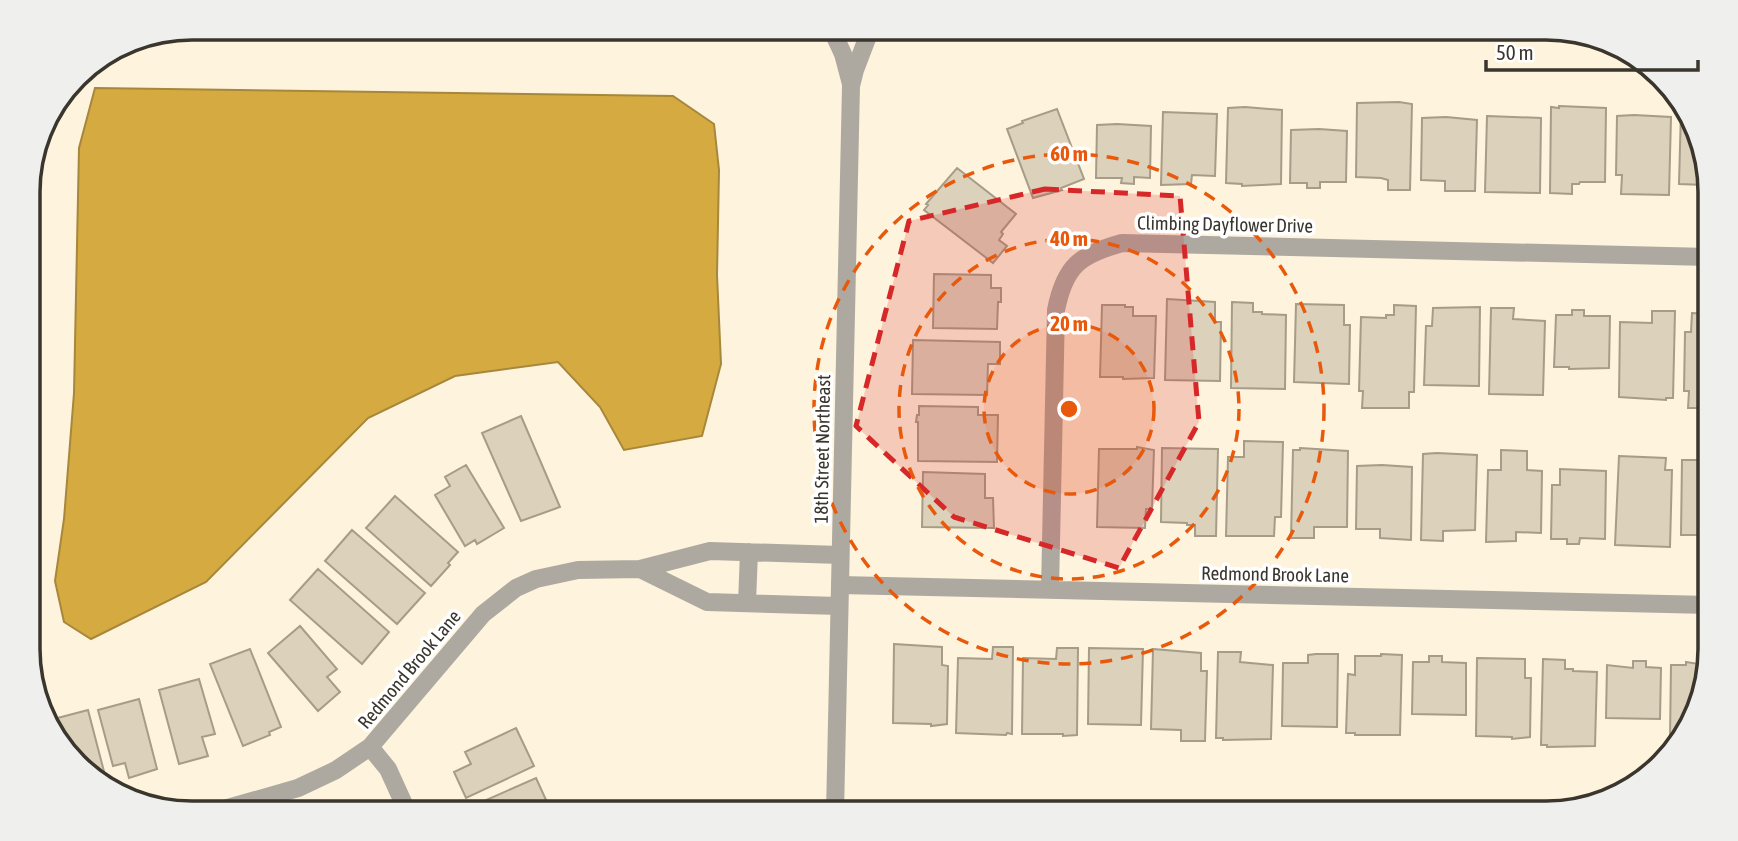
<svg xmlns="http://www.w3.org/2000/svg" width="1738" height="841" font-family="'Asap Condensed',sans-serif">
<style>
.water{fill:#d5aa41;stroke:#a6873b;stroke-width:2}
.building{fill:#dcd1bb;stroke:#a69c87;stroke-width:2}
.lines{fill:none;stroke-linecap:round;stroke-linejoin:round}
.minor{stroke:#aea9a0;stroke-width:18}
.tertiary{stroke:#aea9a0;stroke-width:18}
.marked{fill:#d62828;fill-opacity:0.2;stroke:#d62828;stroke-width:5;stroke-dasharray:14 9;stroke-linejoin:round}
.ring{fill:none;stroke:#e8590c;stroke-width:3.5;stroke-dasharray:12 9}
.labels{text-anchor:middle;stroke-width:7;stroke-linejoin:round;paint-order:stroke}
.street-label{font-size:19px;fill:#3a362d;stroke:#fff}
.rim{fill:none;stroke:#3a362d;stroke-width:3.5}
.centre{fill:#e8590c;stroke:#fff;stroke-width:3.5}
.ring-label{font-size:21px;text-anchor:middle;font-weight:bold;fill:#e8590c;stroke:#fff;stroke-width:7;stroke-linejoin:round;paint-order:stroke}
</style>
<rect width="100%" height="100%" fill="#fef3dc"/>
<path class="water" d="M95,88L673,96L714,124L719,170L717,275L721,364L702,436L624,450L600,407L558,362L455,376L368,418L206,582L91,639L64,622L55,581L64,519L74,393L79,148Z"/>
<path class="building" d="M1399,102L1412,104L1410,190H1388V180L1381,178L1356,177L1357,103Z
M1559,106L1606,108L1605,182H1580L1579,184H1572V194L1550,193L1551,107L1559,108Z
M1245,107L1282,110L1281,184L1242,186V184L1226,183L1228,108Z
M1057,109L1084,179L1061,188L1062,190L1033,198L1007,129L1023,123L1022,121Z
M1681,110H1684L1709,171V187H1705V185L1679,184Z
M1163,112L1217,114L1215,176L1192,175L1191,184L1161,185Z
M1634,115L1671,117L1669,195L1621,194L1622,175H1616L1617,116Z
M1487,116L1541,118L1540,193L1485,192Z
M1446,117L1477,120L1475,191H1445V181L1421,180L1422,118Z
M1117,124L1151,126L1150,178L1134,177V184L1121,183L1122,178H1096L1097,125Z
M1319,129L1347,131L1346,182H1320V188H1307V183H1290L1291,130Z
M957,168L1016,214L1001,232L1003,234L999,240L1007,246L993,263L924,210L928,205L926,204Z
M934,274L991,275V288H1001V302H998L997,329L933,328Z
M1167,299L1215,302V322H1221L1220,381L1165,380Z
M1232,302L1253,303V312H1262V314L1286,315L1285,389L1231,388Z
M1296,304L1344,305V325H1350L1349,384L1294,382Z
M1102,305H1125V307H1133V316H1156L1154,378L1123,379V377H1100Z
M1394,305L1416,306L1414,392H1409V408H1362L1363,391H1359L1361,317L1386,318V315H1394Z
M1480,307L1479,386L1424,385L1426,326H1432L1433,308Z
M1491,308H1514L1513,319L1545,321L1543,395L1489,394Z
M1572,310H1584V316H1610L1609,368L1569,369V367H1554L1556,315H1572Z
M1652,311H1675L1673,398H1666V400L1619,397L1620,322L1652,323Z
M1692,313L1709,314V408H1688L1689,391H1684L1685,332H1691Z
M913,340L1000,342V364H988L987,395L912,394Z
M919,406L978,407V415H998L997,462L918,461V422H916L917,415H919Z
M521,416L560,507L521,521L482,433Z
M1244,441L1283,442L1281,517H1275L1274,536H1226L1228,457H1244Z
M1137,447L1154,450L1152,509H1146L1145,528L1097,527L1099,449H1137Z
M1162,448L1218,449L1216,536H1195V525H1187V523L1161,522Z
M1300,448L1348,451L1347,527H1314V538H1291L1293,450H1300Z
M1501,450L1527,451V470L1542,471L1541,533L1516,532V541L1486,542L1488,470H1501Z
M1437,453L1477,455L1475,530L1443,531V541L1421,540L1423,454Z
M1619,456L1666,458L1665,470H1672L1670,547L1615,545Z
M1682,460H1709L1710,535H1681Z
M466,465L504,528L477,544L475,540L465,546L435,495L450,486L445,477Z
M1382,465L1412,467L1411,540L1380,538V529H1356L1357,466Z
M1560,469L1606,471L1605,539L1580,538L1579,544H1567V539H1551L1552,485H1560Z
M923,472L985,474V498H993L994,528L922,527Z
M395,496L458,552L448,563L450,565L431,586L366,528Z
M352,530L425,593L397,624L325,561Z
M318,569L389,632L362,664L290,600Z
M300,626L337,669L327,677L340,692L318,711L268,653Z
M894,644L942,647V665L948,666L947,724L931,726V724L893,723Z
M993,647H1013L1012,734L1007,733L1006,735L956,733L958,658L992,659Z
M1057,648H1078L1077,735L1063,736V734H1022L1023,658L1056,659Z
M1089,648L1143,649L1141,725L1088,724Z
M250,649L281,727L269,732L270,735L243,746L210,664Z
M1153,649L1201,653V671H1207L1205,741H1181V730L1151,729Z
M1218,652H1241L1240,662L1273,665L1271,739L1223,740V738H1216Z
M1316,654H1338L1337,727L1282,726L1283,663H1308V655Z
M1381,654L1402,655L1400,735H1355V733H1346L1348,674L1355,675V656H1381Z
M1429,656H1442V662L1466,663V715L1412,714L1413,662H1429Z
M1477,658L1525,659V678H1531L1530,737L1512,739V737L1476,736Z
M1543,659L1565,660V669H1573V671L1597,672L1595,746L1547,747V745H1541Z
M1633,661H1646V667L1661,668L1660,719L1606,718L1607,665L1633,668Z
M1686,662L1706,665L1693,721L1678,739L1670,738L1671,665H1686Z
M199,679L215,734L202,737L208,756L179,764L159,690Z
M139,699L157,769L129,778L125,763L113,766L98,710Z
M88,710L107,783L105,784L62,748L50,720Z
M516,728L534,766L466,798L454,772L471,764L465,752Z
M536,778L552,813H479L475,805Z"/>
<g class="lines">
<path class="minor" d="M640,569L707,602L839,606
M840,585L1710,605
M1050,589L1056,310C1065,265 1080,255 1122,243L1709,257
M747,603L749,552
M370,747L388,769L408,813
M210,813L298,788L336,770L370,747L483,614L516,588L536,579L578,570L640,569L710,551L840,555"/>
<path class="tertiary" d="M831,28L843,54L851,84
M835,813L851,86L855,70L871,28"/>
</g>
<path class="marked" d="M1045,189L1180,196L1199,422L1119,568L954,517L856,426L909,221Z"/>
<circle cx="1069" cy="409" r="85" fill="#e8590c" fill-opacity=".12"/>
<g class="ring">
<circle cx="1069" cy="409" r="85"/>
<circle cx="1069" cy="409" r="170"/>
<circle cx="1069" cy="409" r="255"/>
</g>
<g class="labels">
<g class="street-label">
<text transform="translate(1225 224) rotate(1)" y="7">Climbing Dayflower Drive</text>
<text transform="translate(822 449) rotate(-89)" y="7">18th Street Northeast</text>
<text transform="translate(1275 574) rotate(1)" y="7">Redmond Brook Lane</text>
<text transform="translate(409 669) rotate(-50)" y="7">Redmond Brook Lane</text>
</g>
</g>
<path d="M0 0H1738V841H0ZM192 40H1546A152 152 0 0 1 1698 192V649A152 152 0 0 1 1546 801H192A152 152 0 0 1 40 649V192A152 152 0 0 1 192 40Z" fill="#efefee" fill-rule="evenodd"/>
<path class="rim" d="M192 40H1546A152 152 0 0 1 1698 192V649A152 152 0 0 1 1546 801H192A152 152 0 0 1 40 649V192A152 152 0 0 1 192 40Z"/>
<circle cx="1069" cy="409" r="10" class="centre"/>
<g class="ring-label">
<text x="1069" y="161">60 m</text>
<text x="1069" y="246">40 m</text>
<text x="1069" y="331">20 m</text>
</g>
<path d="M1486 60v10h212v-10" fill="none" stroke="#3a362d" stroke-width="3.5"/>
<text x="1496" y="60" font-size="21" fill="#3a362d" stroke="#ffffff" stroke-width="5" paint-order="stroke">50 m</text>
</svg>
